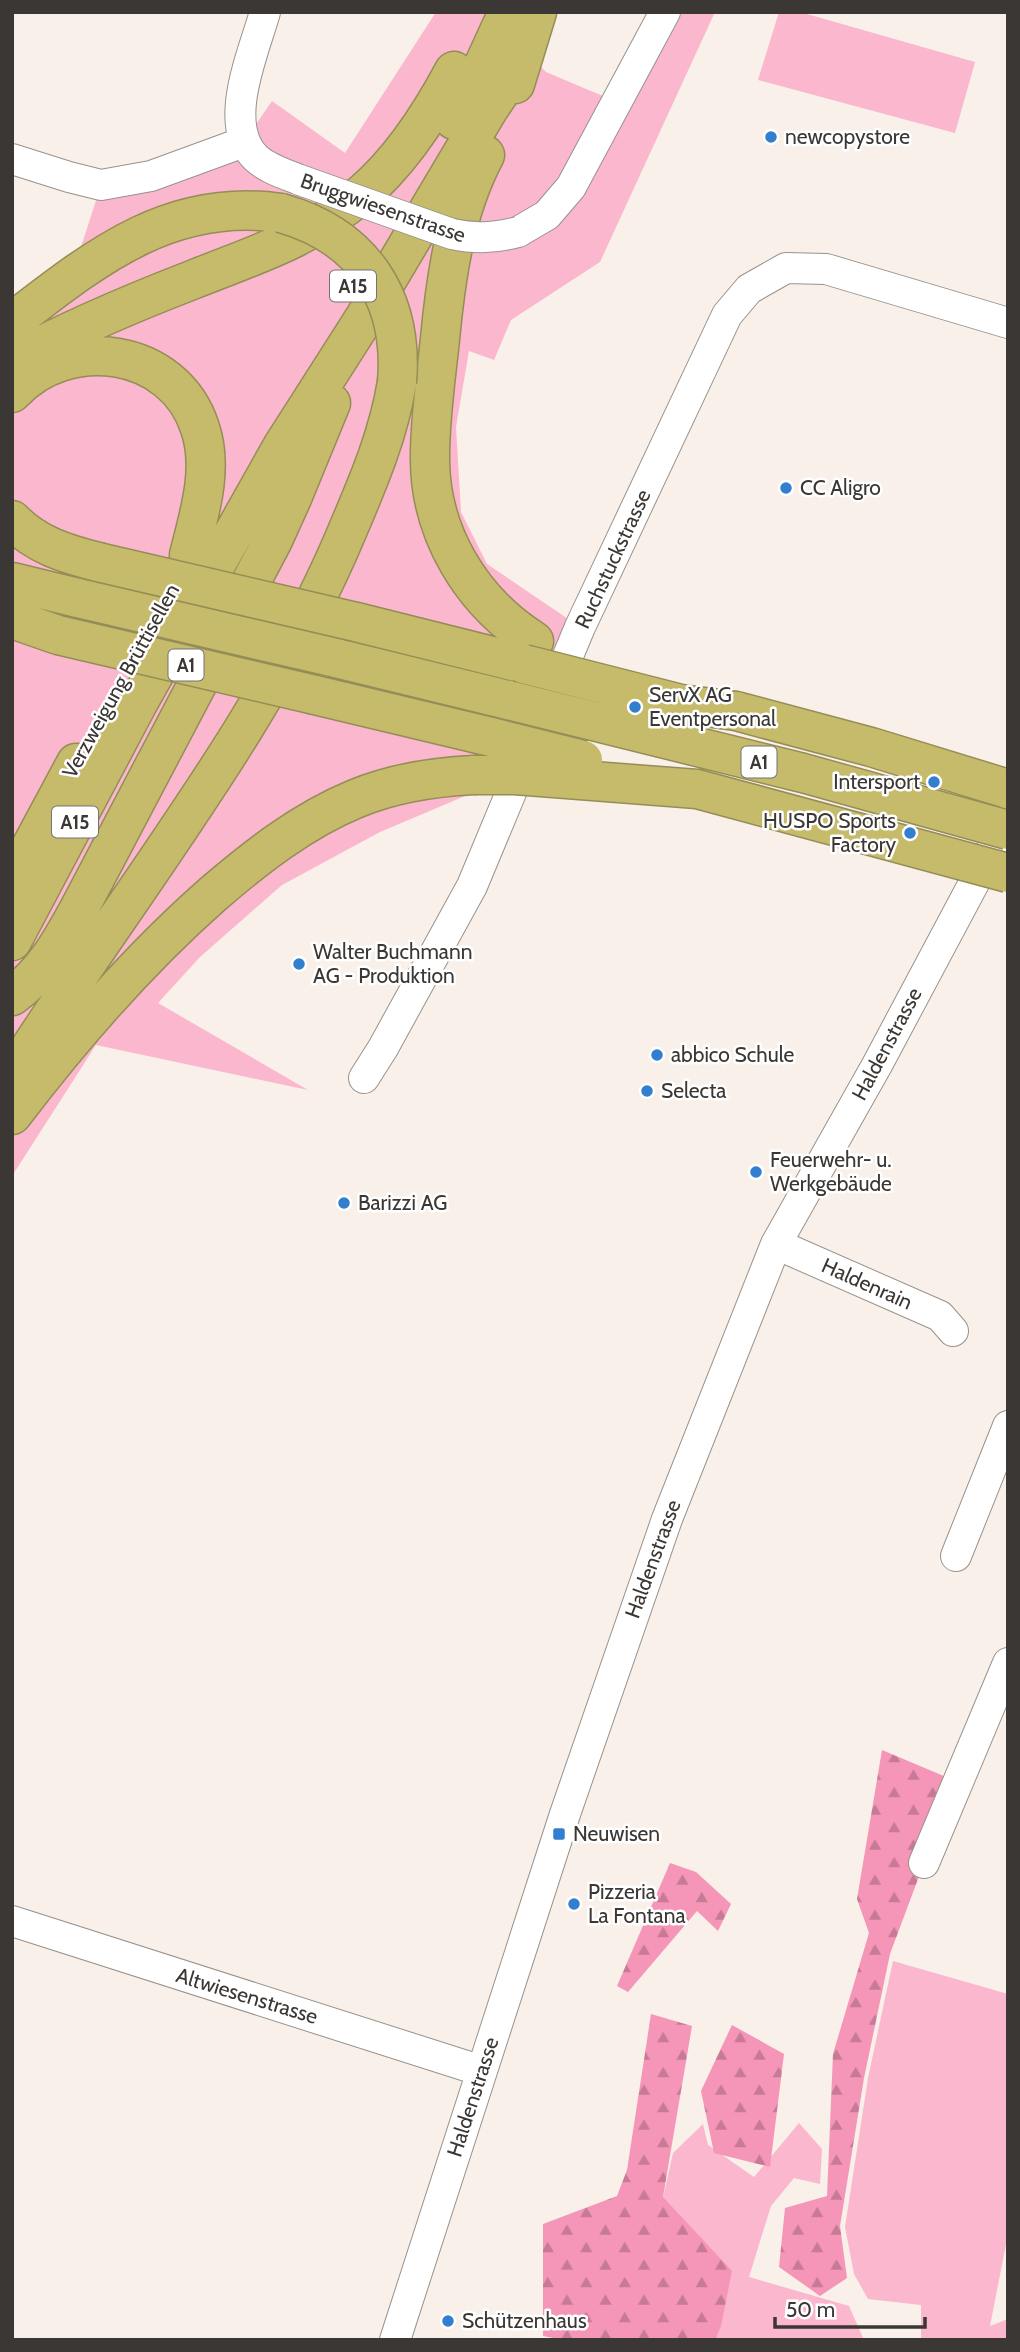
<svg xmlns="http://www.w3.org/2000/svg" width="1020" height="2352" font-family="Cabin,sans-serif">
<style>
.grass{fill:#fbb7ce}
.forest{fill:url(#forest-firs)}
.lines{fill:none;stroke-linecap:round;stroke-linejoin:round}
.minor-casing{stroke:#99928b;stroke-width:32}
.highway-casing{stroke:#958d57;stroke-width:41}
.minor{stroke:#fff;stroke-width:30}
.highway{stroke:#c6bb6a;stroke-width:38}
.minor-bridge-casing{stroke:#99928b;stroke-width:32;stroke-linecap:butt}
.highway-bridge-casing{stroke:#958d57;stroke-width:41;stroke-linecap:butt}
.minor-bridge{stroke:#fff;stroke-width:30}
.highway-bridge{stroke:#c6bb6a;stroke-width:38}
.poi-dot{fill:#327ecf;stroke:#fff;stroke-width:2.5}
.labels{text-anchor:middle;stroke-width:5;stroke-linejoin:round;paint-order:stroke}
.shield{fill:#fff;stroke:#757371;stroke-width:2}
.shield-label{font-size:19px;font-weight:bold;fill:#3a3734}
.poi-label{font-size:21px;fill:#3a3734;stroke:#fff;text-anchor:start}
.street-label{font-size:21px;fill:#3a3734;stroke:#fff}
</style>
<defs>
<pattern id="forest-firs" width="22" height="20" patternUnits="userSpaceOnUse" patternTransform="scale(1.75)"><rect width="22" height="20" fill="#f595b8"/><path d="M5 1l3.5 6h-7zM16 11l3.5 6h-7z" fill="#c77a96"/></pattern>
</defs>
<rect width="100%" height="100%" fill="#f8f0e9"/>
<path class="grass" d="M436,12H489L546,72L617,102L665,12H715L600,262L511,320L494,360L469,351L456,427L461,512L487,564L580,627L515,775L380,832L282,885L200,957L158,1003L308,1090L96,1045L12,1176V299L81,247L101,185L244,142L272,101L345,153Z
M779,12H800L975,62L955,133L758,80Z
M893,1961L1008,1994V2234L990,2326L1008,2319V2340H921V2305L868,2299L854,2274L845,2227L868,2078Z
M799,2123L822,2149L820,2184L794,2178L771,2206L749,2277L849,2306L864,2340H710L663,2197L673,2153L703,2124L708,2145L754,2177Z"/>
<path class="forest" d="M882,1750L958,1782L924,1863L890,1954L864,2078L840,2226L847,2278L820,2296L779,2267L785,2208L827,2196L833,2054L869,1933L857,1899Z
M670,1863L696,1872L731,1904L718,1931L697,1911L628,1992L617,1986Z
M651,2014L692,2026L663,2197L732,2271L721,2326L715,2340H563L543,2336V2224L617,2196L627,2170Z
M732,2025L784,2054L770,2167L714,2153L701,2091Z"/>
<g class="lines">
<g class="minor-casing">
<path id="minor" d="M265,12C254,52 221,124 256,158C268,169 285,174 300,180
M12,159L69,177L101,185L151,176L244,142
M518,232L547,215L571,187L665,12
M364,1078L383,1048L472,886L580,627L727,315L749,289L786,268L826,269L1008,323
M776,1244L940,1316L953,1331
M956,1556L1008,1426
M924,1863L1008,1663
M12,1921L482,2071
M395,2340L565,1814L667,1519L776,1244L877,1065L1008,819"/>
</g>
<g class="highway-casing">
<path id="highway" d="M515,84L537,12
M454,120L479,75L508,12
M485,155C455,212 446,276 440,339C436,378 430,417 430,456C429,532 471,601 534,641
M12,322C95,258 170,197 281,213
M12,361C70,329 130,304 192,280C257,254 306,240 362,194C401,161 430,116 454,71
M12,393C67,333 174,347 200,428C214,469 199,515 189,555
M12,520C36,545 66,554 98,562
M12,582L78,598
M12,619L58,635
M356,622L524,664
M336,658L508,700
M315,695L491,737
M736,711L871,747L1008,789
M12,882L76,763
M12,941L138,703L282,447L365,317L488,110L522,59
M12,996C44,973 61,942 79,909L273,540L292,498L331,403
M12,1076C127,894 266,727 349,527C369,480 389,433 397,382
M12,1115C73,1035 138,960 213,894C256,857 302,821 355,799C393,783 433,777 474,775"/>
</g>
<use href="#minor" class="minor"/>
<use href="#highway" class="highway"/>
<g class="minor-bridge-casing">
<path id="minor-bridge" d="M300,180L452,234C476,239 494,238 518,232"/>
</g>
<g class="highway-bridge-casing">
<path id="highway-bridge" d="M281,213C363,236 404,298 397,382
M98,562L356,622
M78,598L336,658
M58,635L315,695
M524,664L681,704L736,711
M508,700L803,773L1008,830
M491,737L583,760
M474,775H515L697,789L1008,873"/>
</g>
<use href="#minor-bridge" class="minor-bridge"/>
<use href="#highway-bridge" class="highway-bridge"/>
</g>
<g class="poi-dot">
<circle cx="771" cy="137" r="7"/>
<circle cx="786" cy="488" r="7"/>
<circle cx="635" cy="707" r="7"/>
<circle cx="934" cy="782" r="7"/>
<circle cx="910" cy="833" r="7"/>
<circle cx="299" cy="964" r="7"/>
<circle cx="657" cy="1055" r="7"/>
<circle cx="647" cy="1091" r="7"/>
<circle cx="756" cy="1172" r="7"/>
<circle cx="344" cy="1203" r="7"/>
<rect x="552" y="1827" width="14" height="14" rx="3.5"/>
<circle cx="574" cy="1904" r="7"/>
<circle cx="448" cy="2321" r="7"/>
</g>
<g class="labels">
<g class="shield">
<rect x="330" y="270.5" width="46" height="31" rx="5"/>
<rect x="168.5" y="649.5" width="35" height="31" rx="5"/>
<rect x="741.5" y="746.5" width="35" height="31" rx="5"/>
<rect x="52" y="806.5" width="46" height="31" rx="5"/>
</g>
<g class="shield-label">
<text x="353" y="293">A15</text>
<text x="186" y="672">A1</text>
<text x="759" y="769">A1</text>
<text x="75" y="829">A15</text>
</g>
<g class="poi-label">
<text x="785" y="144">newcopystore</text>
<text x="800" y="495">CC Aligro</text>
<text x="649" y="702">ServX AG<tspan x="649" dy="24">Eventpersonal</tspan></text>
<text x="920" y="789" text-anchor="end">Intersport</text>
<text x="896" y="828" text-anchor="end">HUSPO Sports<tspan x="896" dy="24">Factory</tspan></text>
<text x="313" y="959">Walter Buchmann<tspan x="313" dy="24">AG - Produktion</tspan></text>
<text x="671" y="1062">abbico Schule</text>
<text x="661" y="1098">Selecta</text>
<text x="770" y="1167">Feuerwehr- u.<tspan x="770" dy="24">Werkgebäude</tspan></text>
<text x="358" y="1210">Barizzi AG</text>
<text x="573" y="1841">Neuwisen</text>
<text x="588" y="1899">Pizzeria<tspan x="588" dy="24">La Fontana</tspan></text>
<text x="462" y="2328">Schützenhaus</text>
</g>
<g class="street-label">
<text transform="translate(383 208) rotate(19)" y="7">Bruggwiesenstrasse</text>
<text transform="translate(613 559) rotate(-65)" y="7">Ruchstuckstrasse</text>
<text transform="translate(121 681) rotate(-61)" y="7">Verzweigung Brüttisellen</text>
<text transform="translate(887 1044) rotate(-62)" y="7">Haldenstrasse</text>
<text transform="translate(867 1284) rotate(24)" y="7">Haldenrain</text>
<text transform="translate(653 1559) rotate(-70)" y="7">Haldenstrasse</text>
<text transform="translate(247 1996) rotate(17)" y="7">Altwiesenstrasse</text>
<text transform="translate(473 2097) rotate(-72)" y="7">Haldenstrasse</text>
</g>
</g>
<rect width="1020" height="2352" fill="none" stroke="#3a3734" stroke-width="28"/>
<path d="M775 2317v10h150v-10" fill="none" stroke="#3a3734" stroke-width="3.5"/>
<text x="786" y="2317" font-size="21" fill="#3a3734" stroke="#ffffff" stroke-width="5" paint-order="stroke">50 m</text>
</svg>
